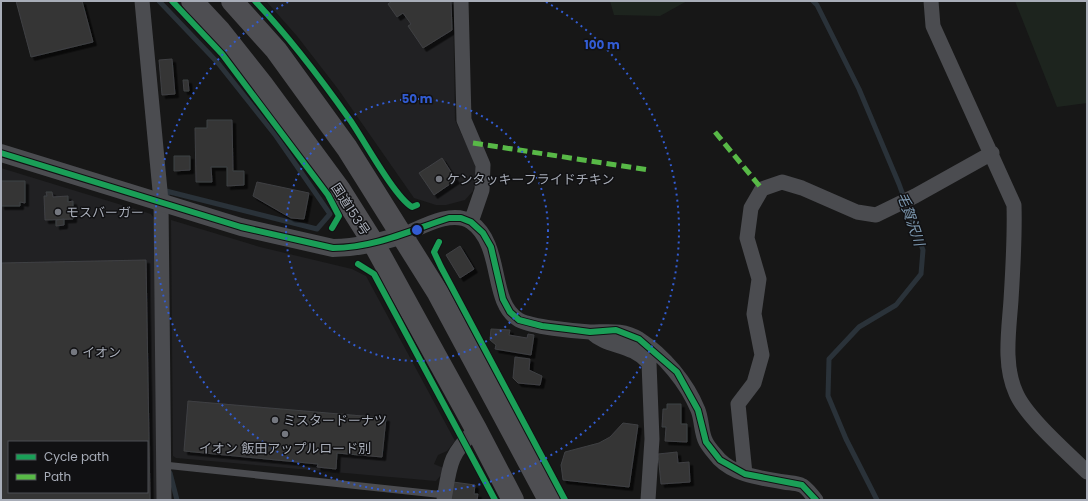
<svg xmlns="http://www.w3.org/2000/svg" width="1088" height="501" font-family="Poppins,'Noto Sans JP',sans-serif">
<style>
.built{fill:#212123;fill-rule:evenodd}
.green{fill:#1d241e}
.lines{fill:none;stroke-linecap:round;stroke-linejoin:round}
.stream{stroke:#2a3239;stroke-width:5}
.building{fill:#353536;stroke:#3f4043;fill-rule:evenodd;filter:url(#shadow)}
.service{stroke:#4b4c50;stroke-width:7}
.minor{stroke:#4b4c50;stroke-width:15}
.tertiary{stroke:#4b4c50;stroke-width:18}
.trunk{stroke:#4e4e52;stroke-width:22}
.quiet{stroke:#58b947;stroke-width:5;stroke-dasharray:10 5;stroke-linecap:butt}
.cycleway-casing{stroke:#111113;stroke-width:8}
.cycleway{stroke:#1a9f57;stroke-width:6}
.ring{fill:none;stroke:#325cd3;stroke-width:2;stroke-dasharray:2 4}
.poi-dot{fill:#757880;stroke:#111113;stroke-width:1.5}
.labels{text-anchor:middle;stroke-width:3;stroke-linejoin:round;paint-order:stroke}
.poi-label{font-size:13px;fill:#a8adb8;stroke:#111113;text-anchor:start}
.street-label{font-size:13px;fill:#a8adb8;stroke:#111113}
.water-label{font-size:14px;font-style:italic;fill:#7f9bb3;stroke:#111113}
.centre{fill:#325cd3;stroke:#111113;stroke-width:2}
.ring-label{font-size:12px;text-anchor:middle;font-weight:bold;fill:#325cd3;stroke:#111113;stroke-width:3;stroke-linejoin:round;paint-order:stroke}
</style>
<defs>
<filter id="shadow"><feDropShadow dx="3.5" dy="3.5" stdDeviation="0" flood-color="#0009"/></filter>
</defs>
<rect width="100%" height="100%" fill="#171717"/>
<path class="built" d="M266,1H453L455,120L475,163L476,174L473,191L465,200L446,205H436L414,198L338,89L297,36Z
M1,168L151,214L156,221L158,500H1ZM9,442H147V492H9Z
M171,220L260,247L352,269L366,276L455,441L447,451L438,455L434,464L446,469L436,481L176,458L173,456Z"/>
<path class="green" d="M610,1H687L660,16L614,15Z
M1015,1H1086L1087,103L1057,107Z"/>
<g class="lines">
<path class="stream" d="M159,1L218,63L276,136L330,214L317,229L166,191L167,195
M813,1L817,5L859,89L899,184L923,250L921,274L896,305L859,327L829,359L828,396L846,439L877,500
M170,473L177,500"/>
</g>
<path class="building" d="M16,1H82L93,42L31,57Z
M392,1H451L452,30L423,48L408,26L411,24L403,13L397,17L388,4Z
M172,59L175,94L162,95L159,60Z
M183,80H188L189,91H184Z
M207,120H232L233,171H244V185L227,186V167H211L212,182H196L195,128H207Z
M174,156H190V170L174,171Z
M442,158L456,180L434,195L419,173Z
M1,181H25V203L20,202V206H1Z
M257,182L309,193L304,219L291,218L253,196Z
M46,192H52L53,197L68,196V202L73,201V219L45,220L44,196H47Z
M64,219V225L56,226V220Z
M460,246L474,269L460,278L446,255Z
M146,260L150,500H1V263ZM9,442H147V492H9Z
M491,329L510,330L509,335L527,338L528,334L534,335L531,355L495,349L496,345L490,340Z
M515,357L530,359L529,370L542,376L540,385L518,383L513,378Z
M188,401L386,418L382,457L337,453L336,469L317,467L318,464L184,451Z
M667,404H681V424H687V442L665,441L666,427H662L663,409H667Z
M623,423L638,425L629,487L563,480L561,465L565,452L599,443L610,437Z
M677,452L678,463L689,462L690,482L661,484L658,454Z
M453,482L475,485L474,494H478L477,500H451Z"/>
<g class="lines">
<path class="service" d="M164,465L445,495"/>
<path class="minor" d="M142,1L161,201L164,500
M461,1L464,120L483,165L482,190L471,222
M931,1L933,26L1014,205C1015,237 1013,268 1011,300C1009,330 1003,365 1016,393C1026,417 1068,453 1087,472
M403,235C422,227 452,209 471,222C504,245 489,303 519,320C532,327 574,331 590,332C608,332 622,329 639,339C664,355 687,383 698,410C702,420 701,433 706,442C709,448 715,454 719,459C736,476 762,478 784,482C789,483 796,483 801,485C807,487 812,496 816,500
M591,332C608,348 631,343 649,363L652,439L648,500
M745,474L738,404L754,383L762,355L754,314L759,279L747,238L751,208L762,189L782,182L802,188L857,212L876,215L915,196L992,153
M444,500C450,463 449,456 476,429"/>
<path class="tertiary" d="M1,153L241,227L333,248C358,248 379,242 403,235"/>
<path class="trunk" d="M192,1L220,31L262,84L340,190L374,244L476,429L513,500
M232,1L276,50L347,148L438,293L549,500"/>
<path class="quiet" d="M715,132L762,189
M473,143L649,170"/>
<g class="cycleway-casing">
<path id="cycleway" d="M172,1L222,54L328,195L339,216L332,228
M255,1C290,38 321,79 350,120C364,140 394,196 412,207L417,205
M1,153L241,227L333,248C374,248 411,230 449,218H461L471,222L483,233L491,247L503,299L510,312L519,320L542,326L575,330L590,332L616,330L639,339L677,372L698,410L706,442L720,460L745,474L802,485L816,500
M439,242L434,252L441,267L565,500
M358,264L374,274L495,500"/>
</g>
<use href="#cycleway" class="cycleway"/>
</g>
<g class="ring">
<circle cx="417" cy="230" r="131"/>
<path d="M546 2A262 262 0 1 1 288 2"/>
</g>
<g class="poi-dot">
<circle cx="439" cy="179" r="4"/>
<circle cx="58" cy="212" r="4"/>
<circle cx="74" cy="352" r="4"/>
<circle cx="275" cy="420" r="4"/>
<circle cx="285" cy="434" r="4"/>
</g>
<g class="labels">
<g class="poi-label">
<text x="447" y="184">ケンタッキーフライドチキン</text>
<text x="66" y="217">モスバーガー</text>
<text x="82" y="357">イオン</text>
<text x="283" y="425">ミスタードーナツ</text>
<text x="285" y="453" text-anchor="middle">イオン 飯田アップルロード別</text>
</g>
<g class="street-label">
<text transform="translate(351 209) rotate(57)" y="5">国道153号</text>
</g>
<g class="water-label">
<text transform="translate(911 219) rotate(71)" y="5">毛賀沢川</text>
</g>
</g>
<circle cx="417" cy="230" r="6" class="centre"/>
<g class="ring-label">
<text x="602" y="49">100 m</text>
<text x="417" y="103">50 m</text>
</g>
<rect width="1088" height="501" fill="none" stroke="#a8adb8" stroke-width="4"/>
<rect x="8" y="441" width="140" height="52" fill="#111113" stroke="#4d4f55"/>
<rect x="16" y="454" width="20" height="6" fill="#1a9f57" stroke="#4d4f55"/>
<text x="44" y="461" font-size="12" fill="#a8adb8">Cycle path</text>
<rect x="16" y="474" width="20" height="6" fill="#58b947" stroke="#4d4f55"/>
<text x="44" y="481" font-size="12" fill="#a8adb8">Path</text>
</svg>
